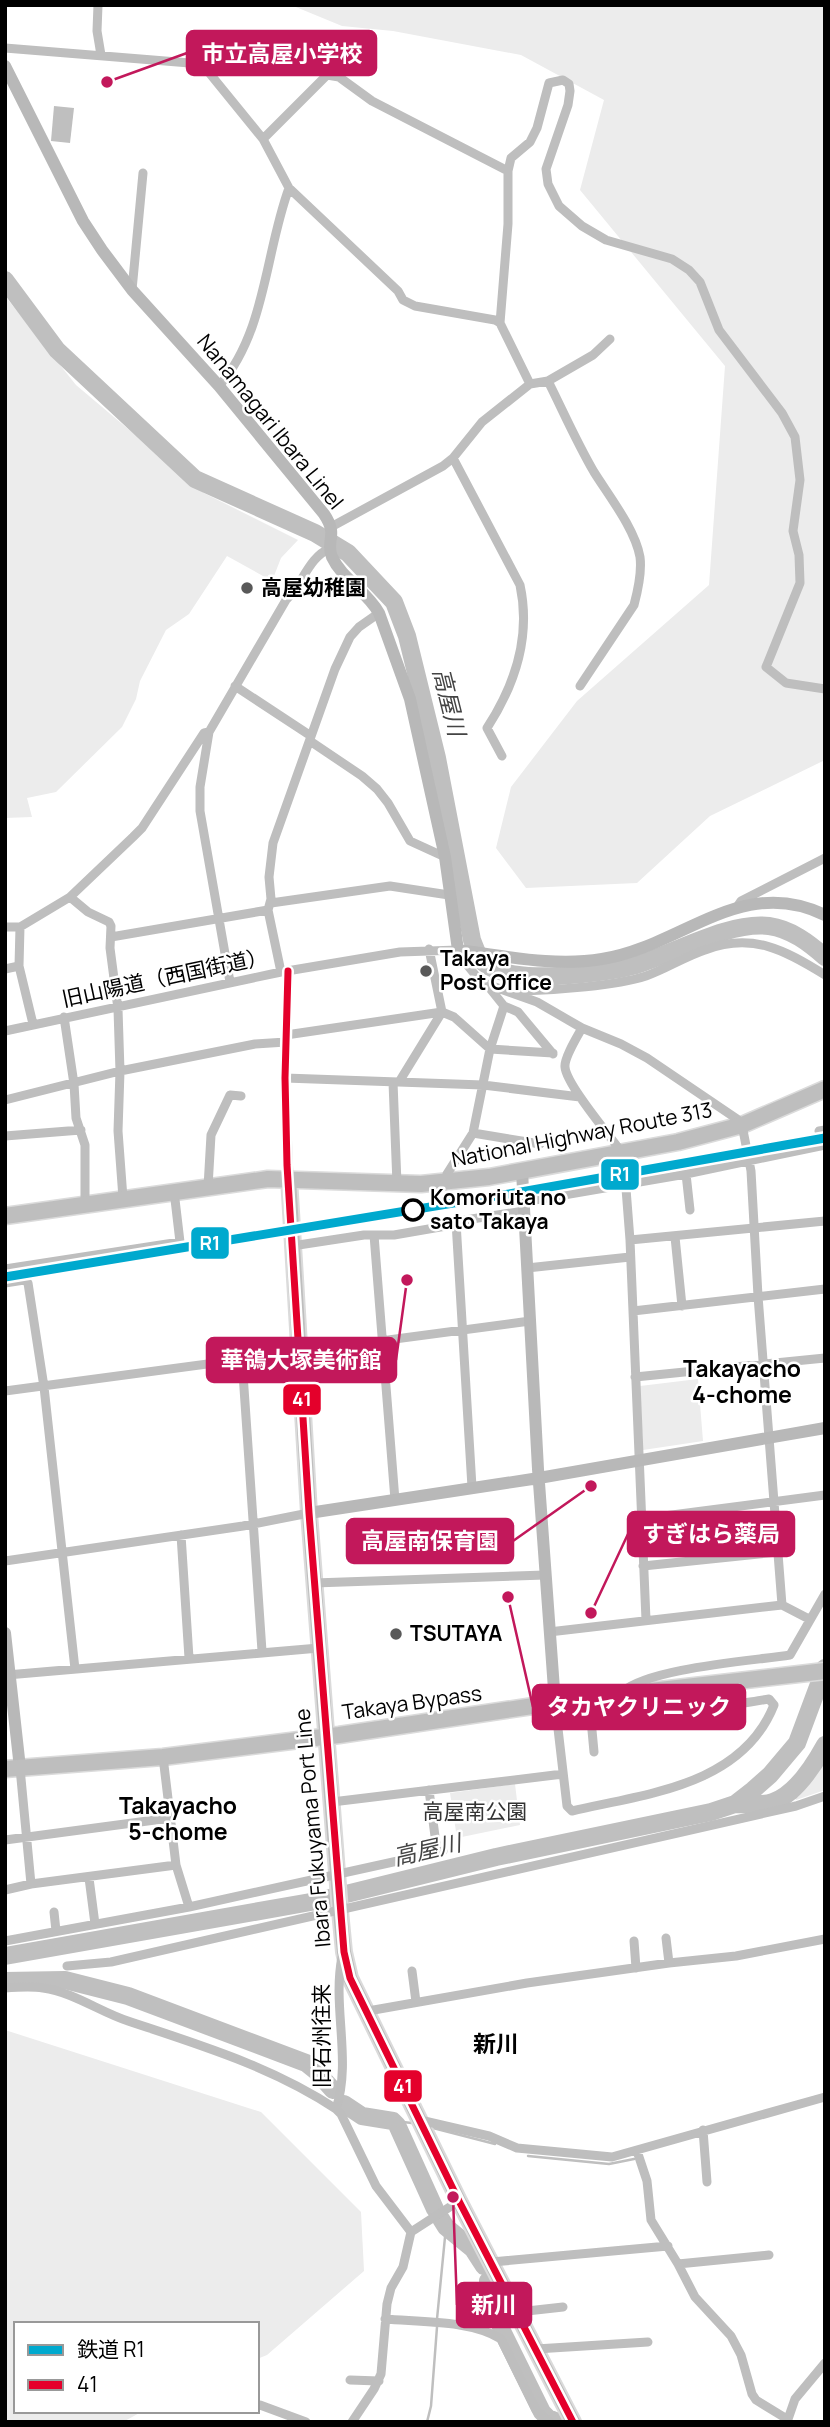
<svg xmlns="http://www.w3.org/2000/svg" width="830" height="2427" font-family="Manrope,'Noto Sans JP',sans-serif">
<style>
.green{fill:#ececec}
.water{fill:#bfbfbf}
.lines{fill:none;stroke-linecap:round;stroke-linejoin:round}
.stream{stroke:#bfbfbf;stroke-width:2.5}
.river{stroke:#bfbfbf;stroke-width:18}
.primary-casing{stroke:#dbdbdb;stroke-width:18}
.highway-casing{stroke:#dbdbdb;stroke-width:19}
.street{stroke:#bebebe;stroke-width:9}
.secondary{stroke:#b8b8b8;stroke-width:12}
.primary{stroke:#bebebe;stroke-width:14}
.highway{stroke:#bebebe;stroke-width:16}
.bus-1-casing{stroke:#fff;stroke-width:12}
.bus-1{stroke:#e4002b;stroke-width:7}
.rail-1-casing{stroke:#fff;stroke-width:14}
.rail-1{stroke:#00a9ce;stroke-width:9}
.poi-dot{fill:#595959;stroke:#fff;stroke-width:2.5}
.stop-dot{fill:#fff;stroke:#000;stroke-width:3.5}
.labels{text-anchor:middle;stroke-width:5;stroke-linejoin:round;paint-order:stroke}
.street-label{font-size:21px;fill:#000;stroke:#fff}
.poi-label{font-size:21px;font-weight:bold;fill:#000;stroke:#fff;text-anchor:start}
.stop-label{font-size:21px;font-weight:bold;fill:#000;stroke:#fff;text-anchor:start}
.park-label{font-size:21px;fill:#333;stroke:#fff}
.water-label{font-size:23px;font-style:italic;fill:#444;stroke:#fff}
.neighbourhood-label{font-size:23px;font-weight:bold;fill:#000;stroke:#fff}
.leader{fill:none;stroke:#c2185b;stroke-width:2.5}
.callout-dot{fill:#c2185b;stroke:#fff;stroke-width:2.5}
.callout{fill:#c2185b;stroke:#c2185b;stroke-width:2.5}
.callout-label{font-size:23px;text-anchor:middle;font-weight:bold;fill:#fff}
.line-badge{stroke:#fff;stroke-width:2.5}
.badge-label{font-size:19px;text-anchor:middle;font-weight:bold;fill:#fff}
</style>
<rect width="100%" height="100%" fill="#fff"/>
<path class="green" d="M291,5H825V760L710,816L637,883L526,888L496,848L511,787L577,701L709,585L725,366L580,190L604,100L521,55L393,31L342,26Z
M5,296L76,385L204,493L298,540L281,558L272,581L227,556L189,614L166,630L140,681L136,699L122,727L56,792L27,798L32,817L5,818Z
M698,1379L703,1441L643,1450L640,1386Z
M825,1757V1790L796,1800L792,1794L808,1781Z
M515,1784L520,1825L457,1838L450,1793Z
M5,2030L261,2112L361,2212L364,2271L267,2355L257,2359V2324H16V2411H143L123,2422H5Z"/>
<path class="water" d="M54,106L74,108L70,143L51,141Z"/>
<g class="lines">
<path class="stream" d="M773,1802L796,1797
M393,2121L412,2123
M433,2128L495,2144
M528,2156L609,2164L634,2159
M437,2319L446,2227
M427,2422L431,2406L437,2327"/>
<path class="river" d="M5,280L57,350L195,479L315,533L348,553L394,602L407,636L437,758L472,940C475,947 478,958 484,963C509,986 604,974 636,965C675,953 729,921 769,926C791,929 809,943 825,957
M735,1804C747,1804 762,1806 773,1802C796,1794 814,1765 825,1745
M5,1956L322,1900L496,1857L711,1812L735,1804L753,1790L770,1775L797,1743L825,1668
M5,1981L65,1980L128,1996L306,2063L316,2071L333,2090
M344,2104L362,2116L393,2121L397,2125L435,2209
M441,2219L446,2227L473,2249L484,2266
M488,2281L502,2331L542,2412L548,2418L558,2422"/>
<g class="primary-casing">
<path id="primary" d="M289,1178L309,1513L340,1911L344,1952L350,1978L459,2201L573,2422"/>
</g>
<g class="highway-casing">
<path id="highway" d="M5,1216L268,1179L421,1184L489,1177L678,1142L742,1125L825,1089
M5,1769L163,1757L339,1735L580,1699L825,1671"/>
</g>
<path class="street" d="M98,5L97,31L101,55
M5,48L202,64L263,139L289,188L398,291L403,300L415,306L495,320L500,323
M263,139L327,75L339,77L372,101L508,171
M132,290L143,173
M548,381C563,411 577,443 594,472C609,496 635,529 640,557C642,572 638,590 634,605L580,686
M530,384L500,323L508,224V171L511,158L530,142L537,128L549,83L563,80L569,84L570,91L568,105L546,169L548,184L559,206L582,226L606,240L672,259L689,270L700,282L719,330L782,413L795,437L800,480L793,531L799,555L800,583L766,667L786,683L825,689
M219,386C266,332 265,253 289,188
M453,458L520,585C531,636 515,685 487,728L502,756
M331,527L443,466L453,458L482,422L530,384L548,381L593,355L610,339
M235,686L311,736
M209,732L200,787V811L230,982
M310,741L362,776L377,789L388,803L410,841L445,857
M70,897L88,912L109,922L111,926L110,948L118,1009L120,1071L118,1131L123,1198
M271,903L390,886L449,895
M737,907L741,901L825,858
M5,927H20L70,897L133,837L142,828L204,733L209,732L286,600C302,585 309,557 329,549
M20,927L19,966L33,1024
M111,937L268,910
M429,949L442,1012L454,1017L490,1049L553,1053
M5,969L19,966
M288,971L285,1078L289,1178
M281,972L268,910L271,899L269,877L273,843L335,669L350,637L359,627L379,613
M488,986L504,1006L518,1012L553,1054
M518,994L523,991C557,990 615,986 646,976C666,969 684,957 705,950C752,932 785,950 825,975
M64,1017L74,1084L76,1118L85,1145V1204
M582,1028C577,1037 564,1058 565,1067C566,1084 610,1136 622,1153L624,1163L630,1240L646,1620
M5,1031L281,972L400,952L458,950L464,961L481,982L537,1002L582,1028L621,1044L647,1058L737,1119L742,1125L751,1171L758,1296L782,1605L549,1632
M286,1035L442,1012
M285,1078L483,1085L580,1097
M393,1082L397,1184
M399,1082L442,1012
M5,1100L120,1071L255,1044L286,1042
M819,1131L825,1130
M473,1133L540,1144
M5,1136L81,1130
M686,1174L690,1210
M445,1182L447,1174L473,1133L490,1049L504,1006
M208,1187L211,1135L230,1095L241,1096
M523,1202L686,1174L825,1145
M456,1222L472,1487
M374,1235L395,1500
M675,1237L682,1306
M630,1240L825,1221
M292,1246L364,1235H394L446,1226L465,1220L524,1211
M527,1268L630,1257
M5,1269L180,1242L174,1191
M5,1283L24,1280L28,1283L44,1387L75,1669
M633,1311L825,1289
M242,1359L262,1651
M635,1377L825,1358
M5,1391L530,1321
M641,1519L825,1495
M181,1535L189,1658
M5,1561L243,1526L309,1513
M643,1566L777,1552
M314,1583L545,1575
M782,1605L809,1619
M7,1675L319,1648
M622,1692C649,1668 751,1661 790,1655L825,1594
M589,1698L594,1752
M555,1703L567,1806L572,1811C645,1794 742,1786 774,1705L769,1699C741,1703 682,1716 657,1707C649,1704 645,1700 639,1694
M163,1757L176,1865L189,1907
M20,1768L31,1884
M429,1790L436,1844L434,1853
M332,1802L563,1774
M5,1840L170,1818
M89,1878L95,1924
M5,1890L31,1884L176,1865
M54,1912L56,1931
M666,1938L669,1963
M5,1941L189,1907L443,1851
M634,1941L636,1968
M342,1957C332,2007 352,2060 336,2109L341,2114L376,2186L411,2232L403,2267L391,2288L387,2304L381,2374L374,2389L352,2422
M67,1966L111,1962L796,1806L825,1796
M412,1971L416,2002
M5,1988C18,1987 31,1986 43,1988C73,1992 100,2012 128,2021C200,2045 273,2067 336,2109
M368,2011L527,1983L669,1963L736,1956L825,1939
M420,2120L489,2136L517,2148L612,2157L825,2097
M703,2130L707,2182
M637,2151L647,2181L651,2220L678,2264L695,2297L731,2336L741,2355L752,2394L756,2400L787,2419
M411,2232L459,2201
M492,2262L668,2246
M678,2264L769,2255
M518,2312L563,2307
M385,2319C419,2322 472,2320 501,2339L536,2410L550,2422
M536,2349L648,2342
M350,2380L379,2381
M260,2405L306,2422
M787,2422L795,2399L825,2363"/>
<path class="secondary" d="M5,66L83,221L102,250L132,290L219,386L324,514C339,536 325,541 332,557C342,579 367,591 379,613L410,699L445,857L458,950C506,956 554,967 602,959C681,947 741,874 825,915
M522,1171L538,1469L555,1703
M309,1513L539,1478L825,1428
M5,1633L20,1768"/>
<use href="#primary" class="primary"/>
<use href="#highway" class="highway"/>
<g class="bus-1-casing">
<path id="bus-1" d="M288,971L285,1078L287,1165L309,1513L344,1952L350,1978L459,2201L573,2422"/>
</g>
<use href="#bus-1" class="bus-1"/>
<g class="rail-1-casing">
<path id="rail-1" d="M5,1277L521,1192L825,1138"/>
</g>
<use href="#rail-1" class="rail-1"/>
</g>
<g class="poi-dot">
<circle cx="247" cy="588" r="7"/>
<circle cx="426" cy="971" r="7"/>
<circle cx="396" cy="1634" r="7"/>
</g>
<circle class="stop-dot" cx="413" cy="1210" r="10"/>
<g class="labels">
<g class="street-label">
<text transform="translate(270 422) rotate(51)" y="7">Nanamagari Ibara Linel</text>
<text transform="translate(165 978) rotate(-12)" y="7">旧山陽道（西国街道）</text>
<text transform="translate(582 1135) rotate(-11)" y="7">National Highway Route 313</text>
<text transform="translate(412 1703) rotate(-8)" y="7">Takaya Bypass</text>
<text transform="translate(313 1828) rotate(-95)" y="7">Ibara Fukuyama Port Line</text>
<text transform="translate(322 2036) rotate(-90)" y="7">旧石州往来</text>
</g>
<g class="poi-label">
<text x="261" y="595">高屋幼稚園</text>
<text x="440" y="966">Takaya<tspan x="440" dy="24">Post Office</tspan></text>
<text x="410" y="1641">TSUTAYA</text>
</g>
<g class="stop-label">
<text x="430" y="1205">Komoriuta no<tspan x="430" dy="24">sato Takaya</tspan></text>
</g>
<g class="park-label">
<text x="475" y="1819">高屋南公園</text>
</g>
<g class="water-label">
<text transform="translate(449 702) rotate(76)" y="8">高屋川</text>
<text transform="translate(427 1850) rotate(-13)" y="8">高屋川</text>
</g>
<g class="neighbourhood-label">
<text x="742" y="1377">Takayacho<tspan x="742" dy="26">4-chome</tspan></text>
<text x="178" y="1814">Takayacho<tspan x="178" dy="26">5-chome</tspan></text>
<text x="496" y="2052">新川</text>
</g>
</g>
<path class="leader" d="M107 82L187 53M407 1280L396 1360M591 1613L628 1534M591 1486L513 1541M508 1597L533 1707M453 2197L457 2305"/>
<g class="callout-dot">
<circle cx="107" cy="82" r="7"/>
<circle cx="407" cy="1280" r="7"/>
<circle cx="591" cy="1613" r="7"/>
<circle cx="591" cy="1486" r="7"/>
<circle cx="508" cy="1597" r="7"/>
<circle cx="453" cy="2197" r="7"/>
</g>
<g class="callout">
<rect x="187" y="31" width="189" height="44" rx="7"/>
<rect x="207" y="1338" width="189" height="44" rx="7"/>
<rect x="628" y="1512" width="166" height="44" rx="7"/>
<rect x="347" y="1519" width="166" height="44" rx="7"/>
<rect x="533" y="1685" width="212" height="44" rx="7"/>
<rect x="457" y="2283" width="74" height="44" rx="7"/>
</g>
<g class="callout-label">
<text x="282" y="62">市立高屋小学校</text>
<text x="301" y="1368">華鴒大塚美術館</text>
<text x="711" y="1542">すぎはら薬局</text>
<text x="430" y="1549">高屋南保育園</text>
<text x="639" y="1715">タカヤクリニック</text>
<text x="494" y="2313">新川</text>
</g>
<g class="line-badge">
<rect x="600" y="1158" width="40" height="33" rx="7" fill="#00a9ce"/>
<rect x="190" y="1226" width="40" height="34" rx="7" fill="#00a9ce"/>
<rect x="282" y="1383" width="40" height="33" rx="7" fill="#e4002b"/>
<rect x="383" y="2069" width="40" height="34" rx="7" fill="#e4002b"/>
</g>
<g class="badge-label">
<text x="620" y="1181">R1</text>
<text x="210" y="1250">R1</text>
<text x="302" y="1406">41</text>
<text x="403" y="2093">41</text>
</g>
<rect width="830" height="2427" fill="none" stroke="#000000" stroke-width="14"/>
<rect x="14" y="2322" width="245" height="91" fill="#ffffff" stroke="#999999" stroke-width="2"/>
<rect x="28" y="2345" width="35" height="10" fill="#00a9ce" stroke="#999999" stroke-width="2"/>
<text x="77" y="2357" font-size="21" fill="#000000">鉄道 R1</text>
<rect x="28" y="2380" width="35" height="10" fill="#e4002b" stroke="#999999" stroke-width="2"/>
<text x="77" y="2392" font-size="21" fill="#000000">41</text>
</svg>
